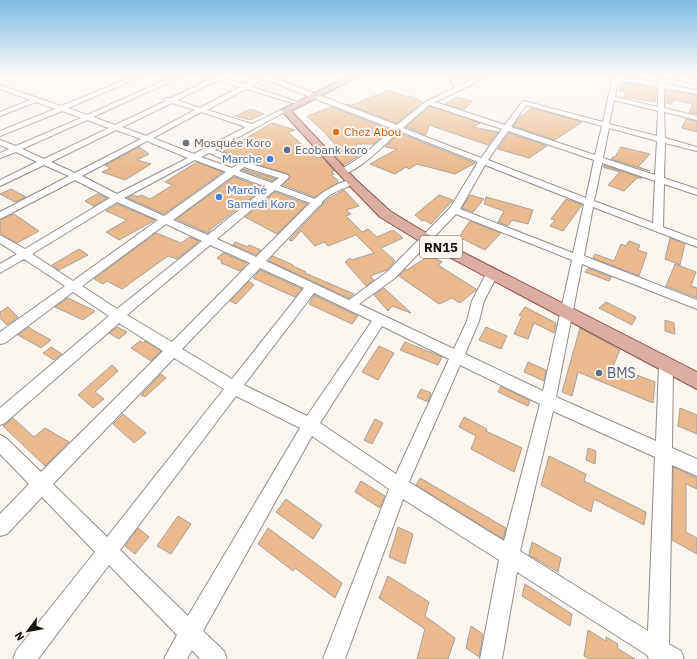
<svg xmlns="http://www.w3.org/2000/svg" width="697" height="659" font-family="'IBM Plex Sans',sans-serif">
<style>
.building{fill:#e9ba8e;stroke:#a6a19c}
.lines{fill:none;stroke-linecap:round;stroke-linejoin:round}
.minor-casing{stroke:#948e8a;stroke-width:2}
.major-casing{stroke:#87554b;stroke-width:2}
.minor{fill:#fff;fill-rule:evenodd}
.major{fill:#dbaea4;fill-rule:evenodd}
.food-dot{fill:#e8710a;stroke:#fbf5f0;stroke-width:1.5}
.worship-dot{fill:#6b7280;stroke:#fbf5f0;stroke-width:1.5}
.service-dot{fill:#5c6f8a;stroke:#fbf5f0;stroke-width:1.5}
.shop-dot{fill:#3f7fe0;stroke:#fbf5f0;stroke-width:1.5}
.labels{text-anchor:middle;stroke-width:4;stroke-linejoin:round;paint-order:stroke}
.far-food-label{font-size:12px;fill:#c56008;stroke:#fbf5f0;text-anchor:start}
.far-worship-label{font-size:12px;fill:#5b616d;stroke:#fbf5f0;text-anchor:start}
.far-service-label{font-size:12px;fill:#4e5e75;stroke:#fbf5f0;text-anchor:start}
.far-shop-label{font-size:12px;fill:#366cbe;stroke:#fbf5f0;text-anchor:end}
.shield{fill:#fbf5f0;stroke:#5b5856;stroke-width:1}
.shield-label{font-size:13px;font-weight:bold;fill:#171514}
.service-label{font-size:14px;fill:#4e5e75;stroke:#fbf5f0;text-anchor:start}
</style>
<rect width="100%" height="100%" fill="#fbf5f0"/>
<path class="building" d="M623,82L656,88V102L623,97L627,92L619,91Z
M389,90L407,97L411,96L423,102L397,123L346,104L352,105Z
M666,90L697,95V114L689,113L693,104L673,100L672,104L666,103Z
M457,97L472,101L464,110L445,104Z
M430,106L480,123L473,127L498,132L488,145L429,125L426,135L406,127Z
M332,107L390,130L374,144H356L360,155L344,165L334,154L342,152L323,131L307,116Z
M532,108L582,122L555,140L513,126L520,117Z
M251,109L264,114L250,120L235,116Z
M686,119L697,121V132L682,128Z
M272,123L295,130L288,132L317,158L322,157L334,171L331,172L334,174L331,175L338,180L337,181L338,183L315,197L283,185L290,177L288,174L248,162L223,152Z
M399,133L475,163L455,174L417,164L409,169L406,167L395,174L370,164L397,149L385,147Z
M509,133L547,146L529,158L498,149Z
M139,147L149,154L137,160L151,164L125,180L102,172L111,168L105,165Z
M621,147L650,154L638,167L650,171L611,159L613,157H615Z
M197,162L223,172L164,214L128,198L134,195L138,197L141,195L150,199L173,185L165,182Z
M604,165L642,178H637L624,191L608,185L620,172L603,167Z
M244,169L276,179L272,181L242,170Z
M234,177L264,188L210,230H211L208,233L176,219Z
M11,189L26,197L15,202L0,194Z
M344,190L359,206L346,210L351,214L346,216L362,232L368,229L377,237L393,230L403,238L381,248L395,261L387,270L370,276L374,280L366,286L345,262L350,258L352,260L374,253L356,235L328,246L324,242L315,246L301,231L292,241L289,240L328,199Z
M275,192L307,204L277,234L245,217Z
M97,194L107,198L94,206L85,201Z
M439,195L453,200L431,224L424,220L422,221L415,215Z
M470,195L484,199L473,212L462,208Z
M486,197L533,210L528,224L512,220L508,226L498,222L504,211L484,204Z
M566,199L582,205L563,231L550,226L555,220L551,219Z
M117,204L155,220L119,240L106,232L127,220L106,211Z
M14,214L39,231L17,243L0,234V220Z
M470,221L501,233L485,250L459,237Z
M156,233L181,243L190,237L199,241L177,259L168,256L122,289L107,281L103,284L94,279Z
M670,238L685,244L680,265L665,259Z
M629,241L640,245L638,250L647,253L639,276L593,258L595,254L614,261L621,244L626,246Z
M235,242L248,247L249,245L261,250L256,255L233,245Z
M79,249L88,255L59,270L52,265Z
M223,253L247,263L240,271L221,263L222,261L217,258Z
M430,255L442,262L438,265L476,289V290L460,303L452,298L439,304L399,276L406,269L407,270Z
M273,256L293,265V266L306,272L305,273L354,294L349,298L269,261Z
M675,264L696,272L691,286L697,288V298L666,286Z
M588,268L611,277L609,281L585,272Z
M260,270L302,289L295,297L279,290L253,278Z
M249,281L254,285L236,304L230,301Z
M384,288L411,313L392,306L388,311L374,295Z
M314,295L358,316L352,324L309,304Z
M68,298L95,311L83,320L55,307Z
M606,302L636,317L632,325L599,308Z
M8,307L18,317L7,325L0,318V312Z
M525,307L556,323L554,333L534,323L528,339L514,334L522,316L519,315Z
M665,320L674,323L675,334L665,331Z
M29,327L31,329L51,340L41,348L18,335Z
M117,327L127,332L119,339L109,333Z
M486,327L507,336L501,349L479,340Z
M580,328L620,350L613,366L655,382L653,403L578,372L572,396L562,392Z
M140,341L143,343L145,341L161,351L151,361L131,348Z
M405,342L442,357L438,365L400,350Z
M379,346L394,353L378,380L362,372Z
M51,347L62,354L54,360L43,353Z
M528,362L546,370L544,381L524,372Z
M112,365L118,371L95,392L104,399L93,408L78,395Z
M161,374L166,378L145,397L141,395Z
M501,386L530,401L528,406L498,392Z
M421,389L431,393L428,402L417,397Z
M680,408L697,415V434L678,426Z
M123,414L146,433L134,443L113,424Z
M464,417L487,429L486,431L522,448L514,472L471,449L476,436L459,427Z
M13,418L34,437L45,428L69,442L45,466L3,426Z
M375,419L383,423L372,444L364,440Z
M588,448L596,451L595,464L586,460Z
M549,456L586,474L584,481L646,512L644,525L594,499L591,512L541,485Z
M673,467L697,478V489L686,484V532L697,538V554L672,540Z
M420,478L506,528L503,539L416,485Z
M361,481L385,496L380,508L355,492Z
M286,499L322,525L313,539L276,512Z
M178,516L191,524L171,554L157,546Z
M398,527L413,534L405,564L389,557Z
M138,528L149,537L135,554L125,546Z
M268,528L342,583L335,598L295,568L293,571L258,544Z
M532,542L561,558L558,572L529,555Z
M388,576L429,602L425,616L455,638L448,659H417L425,629L379,598Z
M525,584L572,614L570,626L522,596Z
M471,626L483,634L479,657L466,648Z
M588,630L606,641V637L618,644L617,648L635,659H589L584,656Z"/>
<g class="lines">
<g class="minor-casing">
<path id="minor" d="M137,75H145L68,108L87,115L177,75H185L93,117L115,125L166,101L164,99L165,98H171L212,78V76L227,75L223,78L244,84L259,77L257,75H270L269,76L397,125L427,101L455,88L451,81L452,75H458L457,81L460,86L478,75H485L471,85L435,102L505,125L522,102L524,101L603,122L613,75L658,83V75H671L697,80V84L664,77V84L697,90V94L664,88V108L697,116V120L664,112L665,138L697,147V151L665,143L664,178L697,189V195L664,184L663,227L697,240V247L593,207L584,256L697,300V309L582,264L556,397L656,441L659,366L661,362L666,360L671,362L673,366L672,448L697,459V476L672,465L669,644L681,651L684,659H649L647,655L517,572L502,659H480L499,560L403,499L345,659H323L389,489L312,436L203,631L224,651L227,659H200L192,650L187,659H164L177,635L109,565L38,659H13L16,651L95,552L42,497L7,534L0,536V514L29,484L0,454V435L6,438L41,472L163,351L119,323L5,423L0,425V408L109,316L73,292L5,343L0,344V332L65,286L24,259L0,273V264L17,254L0,243V235L25,249L110,198L75,180L0,219V212L69,176L44,165L0,186V180L37,162L16,152L0,158V153L9,149L0,145V140L16,146L81,118L62,111L0,136V131L55,109L36,102L0,116V112L30,100L0,89V85L61,106ZM264,79L393,129L362,156L340,170L339,172L340,174C353,177 389,141 399,131L478,162L450,208L387,272L349,300L266,261L319,206L321,205C325,194 345,188 355,184L356,182L355,180C345,178 322,192 315,199L280,186L289,177L288,175L248,163L215,150L288,110L283,109L252,124L207,110L246,89L296,104L301,103L250,86ZM218,80L240,87L200,108L177,100ZM618,80L658,87V107L615,97ZM614,100L658,111L657,136L609,124ZM172,103L195,110L146,136L122,127ZM429,105H430L502,129L481,158L403,128ZM526,105L602,126L595,155L511,127ZM201,112L246,127L194,154L153,138ZM87,120L109,128L44,159L22,149ZM609,128L657,141L655,175L603,158ZM116,130L141,139L75,173L51,162ZM508,131L594,160L586,198L488,160ZM147,141L188,158L117,194L82,176ZM209,153L237,165L232,168L201,157ZM195,160L226,172L164,216L124,198ZM602,163L655,181L653,223L594,201ZM485,165L584,204L573,253L460,209ZM244,167L279,178L272,183L239,171ZM234,175L267,187L208,235L173,220ZM275,190L310,203L256,257L217,239ZM117,202L158,220L73,281L32,254ZM456,214L572,260L543,391L465,354L479,321L484,301L498,274L496,271H488L486,274L472,301L467,321L454,349L359,304L395,278ZM166,224L202,241L117,309L82,286ZM210,245L250,263L172,342L127,315ZM260,268L304,288L232,379L182,349ZM314,293L372,321L307,416L244,385ZM382,326L449,359L396,474L320,423ZM174,358L224,389L107,537L53,484ZM460,365L540,404L504,541L409,482ZM236,396L300,428L188,616L120,550ZM553,411L655,457L648,631L520,551Z"/>
</g>
<g class="major-casing">
<path id="major" d="M351,75H361L291,111L356,180L390,211L431,236L697,372V389L421,242L380,217L348,184L281,110Z"/>
</g>
<use href="#minor" class="minor"/>
<use href="#major" class="major"/>
</g>
<linearGradient id="sky" x2="0" y2="1"><stop stop-color="#7cbbe3"/><stop offset="0.45" stop-color="#fdfaf8"/><stop offset="1" stop-color="#fdfaf8" stop-opacity="0"/></linearGradient>
<rect width="697" height="167" fill="url(#sky)"/>
<circle class="food-dot" cx="336" cy="132" r="4"/>
<circle class="worship-dot" cx="186" cy="143" r="4"/>
<g class="service-dot">
<circle cx="287" cy="150" r="4"/>
<circle cx="599" cy="373" r="4"/>
</g>
<g class="shop-dot">
<circle cx="270" cy="159" r="4"/>
<circle cx="219" cy="197" r="4"/>
</g>
<g class="labels">
<g class="far-food-label">
<text x="344" y="136">Chez Abou</text>
</g>
<g class="far-worship-label">
<text x="194" y="147">Mosquée Koro</text>
</g>
<g class="far-service-label">
<text x="295" y="154">Ecobank koro</text>
</g>
<g class="far-shop-label">
<text x="262" y="163">Marche</text>
<text x="227" y="194" text-anchor="start">Marché<tspan x="227" dy="14">Samedi Koro</tspan></text>
</g>
<rect class="shield" x="420" y="236" width="42" height="22" rx="3"/>
<g class="shield-label">
<text x="441" y="252">RN15</text>
</g>
<g class="service-label">
<text x="607" y="378">BMS</text>
</g>
</g>
<g transform="translate(28 631) rotate(238)" stroke="#fbf5f0" stroke-width="3" paint-order="stroke">
<path d="M0-3L7 15L0 10L-7 15Z" fill="#171514"/>
<text y="-6" font-size="11" font-weight="bold" text-anchor="middle" fill="#171514">N</text>
</g>
</svg>
